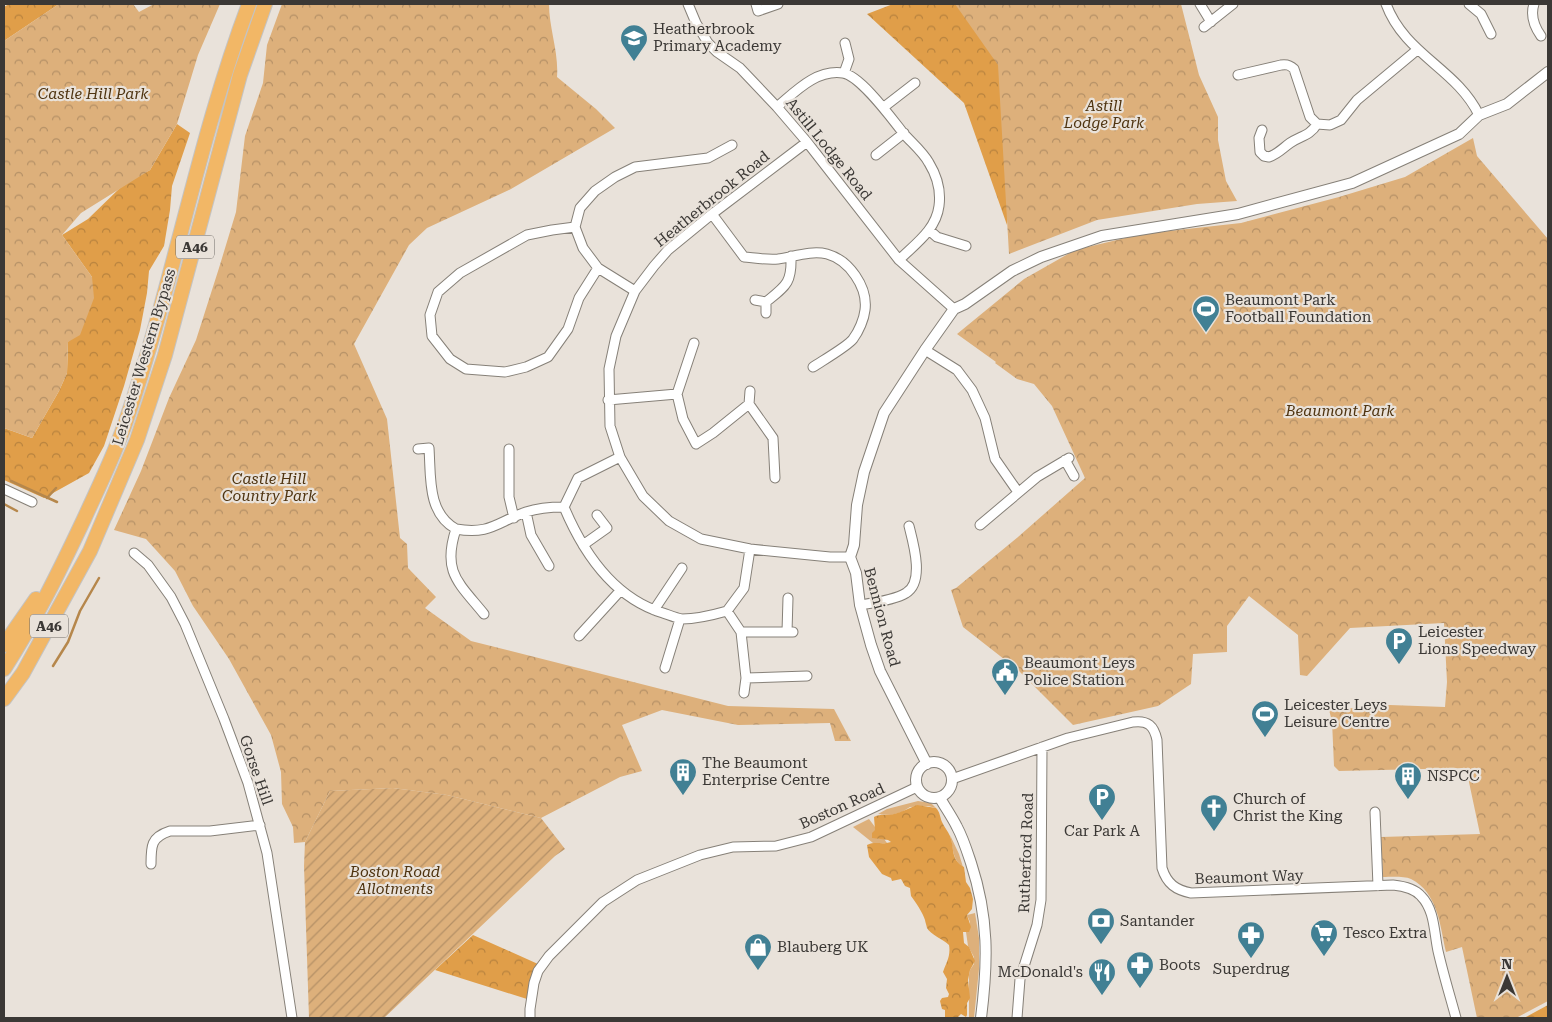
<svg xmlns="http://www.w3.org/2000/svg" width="1552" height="1022" font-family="'Roboto Serif',serif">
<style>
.grass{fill:#ddb07b}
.forest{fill:url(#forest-crowns)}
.park{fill:url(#park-crowns)}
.garden{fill:url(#garden-furrows)}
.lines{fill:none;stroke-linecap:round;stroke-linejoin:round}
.stream{stroke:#b6874b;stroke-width:2.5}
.minor-casing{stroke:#868078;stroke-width:11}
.tertiary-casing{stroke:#868078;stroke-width:12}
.trunk-casing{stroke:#c4c3c2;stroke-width:16}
.minor{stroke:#fff;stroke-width:9}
.tertiary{stroke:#fff;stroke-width:10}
.trunk{stroke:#f2b766;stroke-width:14}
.labels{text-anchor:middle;stroke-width:4.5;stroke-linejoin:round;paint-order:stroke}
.shield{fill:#e9e2da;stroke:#6f6b66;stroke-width:1}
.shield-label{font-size:14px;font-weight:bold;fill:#3b3835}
.poi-label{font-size:15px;fill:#3b3835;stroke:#e9e2da;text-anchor:start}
.park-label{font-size:15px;font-style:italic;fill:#4f3410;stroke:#e9e2da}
.street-label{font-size:15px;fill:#3b3835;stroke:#e9e2da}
</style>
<defs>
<pattern id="forest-crowns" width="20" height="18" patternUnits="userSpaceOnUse" patternTransform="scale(1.25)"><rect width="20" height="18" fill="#e09e49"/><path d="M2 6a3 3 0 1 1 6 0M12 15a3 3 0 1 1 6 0" fill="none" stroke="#b7823e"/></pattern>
<pattern id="park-crowns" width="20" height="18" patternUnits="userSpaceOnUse" patternTransform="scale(1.25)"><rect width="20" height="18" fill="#ddb07b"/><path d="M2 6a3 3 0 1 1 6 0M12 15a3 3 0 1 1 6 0" fill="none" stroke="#b49066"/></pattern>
<pattern id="garden-furrows" width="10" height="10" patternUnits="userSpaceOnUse" patternTransform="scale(1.25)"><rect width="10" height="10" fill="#ddb07b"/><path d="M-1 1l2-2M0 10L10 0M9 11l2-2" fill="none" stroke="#b49066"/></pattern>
</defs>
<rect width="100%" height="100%" fill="#e9e2da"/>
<path class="grass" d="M918,801L931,803L936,808L928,806L910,807L902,812L891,815L878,814L887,809Z
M869,819L875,827L878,839H884L887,843H873L853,827Z
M950,835L959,854L963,867C952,860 953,846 950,835Z
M975,913L979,938V969L974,1018H969V975L970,970L974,964V957L968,946L966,932L969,931L970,922L967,915Z"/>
<path class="forest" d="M9,4H59L4,41V7Z
M893,4H977L1013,62L1007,225L964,103L867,14Z
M177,124L190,133L172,186L170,210L164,246L149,271L147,293L140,330L124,386L104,446L89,473L44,498L4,480V428L32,438L59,391L67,373L68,342L92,277L62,235L88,219L124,184L150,170Z
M917,805L936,808C940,812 940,817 942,822C944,827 948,831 950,836C955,849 950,859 964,867L966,882L970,888L973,899L972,909L967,915L971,927L969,932H963L964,943L969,947L975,961L970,970L968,980L970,998L967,1003V1015L966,1017L961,1014L957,1018H945V1010L942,1009L940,1001L942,998L948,997L949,994L946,988L947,979L943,972C946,963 951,956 949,945C944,940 930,934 927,928C927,927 925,921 925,920C923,913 915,901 911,896L910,888L905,886L901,879L892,881L891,878L882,874L869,857L867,845C875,841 882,845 891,842L888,840L872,838V833L875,830L874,817C881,813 887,816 894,814C902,812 909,808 917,805Z
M473,935L538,964L527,999L435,970Z
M1548,1005V1018H1524Z"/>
<path class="park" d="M59,4H133L139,12L154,4H220L198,55L177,124L150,170L81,213L62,235L92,277L94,298L80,335L68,342L67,373L59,391L32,438L4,428V41Z
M282,4H549C549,28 559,53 557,77L596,109L615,128L511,189L427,228L409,245L354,344L387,419L400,538L407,544L408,568L436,597L425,608L471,641L728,706L834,709L851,741H835L830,723L738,725L662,710L622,725L642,771L620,777L541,818L447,795L393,788L330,791L305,842L294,843L293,827L282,804L281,772L271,735L229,659L193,606L175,571L146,539L114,530L141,471L169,398L196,340L219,268L236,212L245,136L263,83L267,45Z
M955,4H1181L1199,75L1218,117V140L1226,181L1237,201L1197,204L1097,220L1009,254L998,65Z
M1473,138L1477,156L1548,239V1001L1516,1018H1477L1462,947L1446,952C1440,925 1438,893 1411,879C1404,876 1391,877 1383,877L1381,837L1480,834L1466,768L1339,771L1334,766L1332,721L1329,710L1390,705L1445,707L1447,682L1444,623L1350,628L1307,676L1300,675L1298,635L1249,596L1227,626V652L1193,654L1191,684L1158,706L1073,725L1018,670L963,627L951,590L956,588L1018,537L1085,478L1052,406L1034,384L1017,379L995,363L996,362L957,334L1024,279L1075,250L1142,234L1241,223L1339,197L1405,177Z"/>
<path class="garden" d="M393,788L447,795L541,818L565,849L555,856L384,1018H309L304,866L305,842L330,791Z"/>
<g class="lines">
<path class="stream" d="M11,481L57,502
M47,498L56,488
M4,504L17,511
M53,666L68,642L80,611L99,578"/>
<g class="minor-casing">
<path id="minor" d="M688,4L696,23L708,43L717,52L740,68L777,107L807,142L899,260L954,309
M756,4L758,11L778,4
M1200,4L1211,22
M1386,4C1405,55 1456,68 1479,115
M1469,4L1481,14L1491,34
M1534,4C1530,16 1534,26 1541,36
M1204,27L1233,4
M844,73L849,59L845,43
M1238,75L1281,65C1287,64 1290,65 1294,69L1310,117L1317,124L1330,125L1341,120L1357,100L1417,50
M777,107C795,92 816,69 843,73C861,76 892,119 904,134C912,143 923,152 929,163C937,176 941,191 939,206C936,230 915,244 899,260
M884,107L915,83
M1262,130L1259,138L1260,152L1264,156L1269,157C1278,154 1283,148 1290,143C1300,136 1310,136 1317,124
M807,142L712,214L668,250L654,266L635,291L616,336L609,369L610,426L620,457L643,496L669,521L701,539L750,549L830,557H850
M876,155L904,133
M712,214L744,257C755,258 767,260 778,259C793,257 811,250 827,254C849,260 868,287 865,310C864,319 859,331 853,339C848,346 822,361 813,367
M575,227L552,230L527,235L460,273L438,292L430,315L432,336L450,359L466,369L505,372L526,367L548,357L568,329L579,298L598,268
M929,230L937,237L966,246
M635,291L598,268L583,248L575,227L580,208L595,191L615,177L635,167L708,158L732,145
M755,300L766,302V313
M766,302C786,286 792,283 791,256
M925,350L957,370L972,390L985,418L995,459L1018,492
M677,394L694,343
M608,400L677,394L683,419L696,444L713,433L749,404L773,438L775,478
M749,404L750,391
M418,449L429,448C431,477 427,513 456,529
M509,449V497L514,518
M620,457L578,478L564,507C583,552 614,598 663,613C669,615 676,618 682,619C696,619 713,615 727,611L744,588L750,549
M1065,460L1074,476
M4,489L32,502
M526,512L531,535L549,566
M980,525L1037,477L1069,458
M583,545L607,528L597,515
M134,553L148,565L171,597L185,624L224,719L248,783L267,853L292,1018
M860,605C873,603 895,600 906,593C925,582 913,542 909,526
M654,610L682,568
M727,611L741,632L746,678L744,693
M484,614C458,582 442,572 456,529C490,535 497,522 526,512C538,508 551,507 564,507
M741,632H793
M787,632L788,598
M579,636L620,591
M665,668L680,619
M746,678L807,676
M952,779L1068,738L1133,722C1148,720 1154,726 1157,740L1162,868C1167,884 1176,890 1191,893L1393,885C1403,886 1414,888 1421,896C1435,910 1434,933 1438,951C1443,973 1450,996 1456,1018
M1375,812L1378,886
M151,864C151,846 151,837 170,831H210L260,825
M530,1018V1009L534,983L538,971L549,956L603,902L637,880L700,855L733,847L776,846L811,837L917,787
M1017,1018L1020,979L1037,925L1041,900L1042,747"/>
</g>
<g class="tertiary-casing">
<path id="tertiary" d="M916 780a18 18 0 1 1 36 0a18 18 0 1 1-36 0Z
M927,764L880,671L871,645L860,605L856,573L850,557L854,545L857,505L864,472L884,413L925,350L954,309L965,304L1012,271L1041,257L1102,236L1238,214L1352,183L1459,134L1479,115L1507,104L1548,72
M940,798C945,807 952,817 957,827C963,838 967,851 971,863C989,918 988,962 981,1018"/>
</g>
<g class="trunk-casing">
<path id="trunk" d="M4,645L36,599
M4,669C35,621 60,570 84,519C99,486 116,452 127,418C174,282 198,139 249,4
M4,699L23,673L90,551L137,440L165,355L240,75L265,4"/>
</g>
<use href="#minor" class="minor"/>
<use href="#tertiary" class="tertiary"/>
<use href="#trunk" class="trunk"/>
</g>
<defs>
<g id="school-pin" transform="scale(1.4375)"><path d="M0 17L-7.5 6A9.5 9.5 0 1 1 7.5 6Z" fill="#418094" stroke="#e9e2da"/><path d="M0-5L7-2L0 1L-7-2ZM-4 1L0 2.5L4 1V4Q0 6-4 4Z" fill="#fff"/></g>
<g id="stadium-pin" transform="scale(1.4375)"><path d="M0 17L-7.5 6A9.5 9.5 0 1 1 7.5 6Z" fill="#418094" stroke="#e9e2da"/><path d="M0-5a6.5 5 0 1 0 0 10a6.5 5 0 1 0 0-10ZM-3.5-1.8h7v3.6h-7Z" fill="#fff"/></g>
<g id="parking-pin" transform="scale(1.4375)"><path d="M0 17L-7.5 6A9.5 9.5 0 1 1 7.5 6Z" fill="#418094" stroke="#e9e2da"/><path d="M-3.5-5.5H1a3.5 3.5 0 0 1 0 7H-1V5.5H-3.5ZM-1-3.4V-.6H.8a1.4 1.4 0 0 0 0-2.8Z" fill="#fff"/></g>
<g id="civic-pin" transform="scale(1.4375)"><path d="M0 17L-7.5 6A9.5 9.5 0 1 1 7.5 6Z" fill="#418094" stroke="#e9e2da"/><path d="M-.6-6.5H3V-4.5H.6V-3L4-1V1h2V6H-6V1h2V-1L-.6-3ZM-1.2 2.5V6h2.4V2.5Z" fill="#fff"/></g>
<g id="building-pin" transform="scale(1.4375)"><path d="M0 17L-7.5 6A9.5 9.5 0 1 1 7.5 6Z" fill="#418094" stroke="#e9e2da"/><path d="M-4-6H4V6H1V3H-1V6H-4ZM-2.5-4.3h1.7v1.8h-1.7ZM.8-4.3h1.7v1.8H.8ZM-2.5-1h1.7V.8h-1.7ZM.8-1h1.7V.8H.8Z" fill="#fff"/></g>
<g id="church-pin" transform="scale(1.4375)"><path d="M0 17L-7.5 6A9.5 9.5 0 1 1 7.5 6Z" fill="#418094" stroke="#e9e2da"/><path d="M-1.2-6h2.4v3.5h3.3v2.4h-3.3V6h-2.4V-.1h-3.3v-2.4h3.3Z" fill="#fff"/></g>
<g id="bank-pin" transform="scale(1.4375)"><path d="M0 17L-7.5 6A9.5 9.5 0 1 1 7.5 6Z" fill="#418094" stroke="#e9e2da"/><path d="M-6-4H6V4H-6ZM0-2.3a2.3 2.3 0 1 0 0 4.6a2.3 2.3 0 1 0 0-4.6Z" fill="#fff"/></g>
<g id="supermarket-pin" transform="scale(1.4375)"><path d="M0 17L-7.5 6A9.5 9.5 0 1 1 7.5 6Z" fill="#418094" stroke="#e9e2da"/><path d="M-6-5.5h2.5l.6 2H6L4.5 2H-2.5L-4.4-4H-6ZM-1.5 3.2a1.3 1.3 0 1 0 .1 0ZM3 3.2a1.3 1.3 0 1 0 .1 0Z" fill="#fff"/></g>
<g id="pharmacy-pin" transform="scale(1.4375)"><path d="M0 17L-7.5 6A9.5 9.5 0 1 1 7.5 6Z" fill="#418094" stroke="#e9e2da"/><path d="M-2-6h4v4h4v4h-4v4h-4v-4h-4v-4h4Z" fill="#fff"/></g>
<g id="shop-pin" transform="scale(1.4375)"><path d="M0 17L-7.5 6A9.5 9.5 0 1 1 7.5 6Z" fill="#418094" stroke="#e9e2da"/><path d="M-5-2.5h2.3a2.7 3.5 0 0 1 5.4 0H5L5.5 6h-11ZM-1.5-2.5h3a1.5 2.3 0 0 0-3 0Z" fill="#fff"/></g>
<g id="restaurant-pin" transform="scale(1.4375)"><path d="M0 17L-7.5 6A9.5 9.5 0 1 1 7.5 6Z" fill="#418094" stroke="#e9e2da"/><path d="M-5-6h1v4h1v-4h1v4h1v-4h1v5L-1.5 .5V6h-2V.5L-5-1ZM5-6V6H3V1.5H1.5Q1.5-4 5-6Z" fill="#fff"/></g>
</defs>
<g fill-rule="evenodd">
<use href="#school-pin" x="634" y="38"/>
<use href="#stadium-pin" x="1206" y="309"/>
<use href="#parking-pin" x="1399" y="641"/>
<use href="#civic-pin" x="1005" y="672"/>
<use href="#stadium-pin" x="1265" y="714"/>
<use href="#building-pin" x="683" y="772"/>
<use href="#building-pin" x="1408" y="776"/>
<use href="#parking-pin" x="1102" y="797"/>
<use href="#church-pin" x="1214" y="808"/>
<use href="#bank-pin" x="1101" y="921"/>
<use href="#supermarket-pin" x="1324" y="933"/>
<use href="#pharmacy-pin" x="1251" y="935"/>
<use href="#shop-pin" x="758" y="947"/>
<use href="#pharmacy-pin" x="1140" y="965"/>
<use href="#restaurant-pin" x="1102" y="972"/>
</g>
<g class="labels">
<g class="shield">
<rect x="176" y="235.5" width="38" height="23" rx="4"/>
<rect x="30" y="614.5" width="38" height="23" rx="4"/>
</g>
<g class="shield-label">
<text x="195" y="252">A46</text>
<text x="49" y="631">A46</text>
</g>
<g class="poi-label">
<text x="653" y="34">Heatherbrook<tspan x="653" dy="17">Primary Academy</tspan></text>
<text x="1225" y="305">Beaumont Park<tspan x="1225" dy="17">Football Foundation</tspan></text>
<text x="1418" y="637">Leicester<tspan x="1418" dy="17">Lions Speedway</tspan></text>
<text x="1024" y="668">Beaumont Leys<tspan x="1024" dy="17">Police Station</tspan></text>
<text x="1284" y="710">Leicester Leys<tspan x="1284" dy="17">Leisure Centre</tspan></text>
<text x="702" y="768">The Beaumont<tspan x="702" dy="17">Enterprise Centre</tspan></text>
<text x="1427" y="781">NSPCC</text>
<text x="1233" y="804">Church of<tspan x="1233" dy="17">Christ the King</tspan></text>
<text x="1102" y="836" text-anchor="middle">Car Park A</text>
<text x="1120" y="926">Santander</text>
<text x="1343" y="938">Tesco Extra</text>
<text x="777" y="952">Blauberg UK</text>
<text x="1159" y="970">Boots</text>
<text x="1251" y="974" text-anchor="middle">Superdrug</text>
<text x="1083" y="977" text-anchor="end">McDonald's</text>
</g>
<g class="park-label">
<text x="93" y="99">Castle Hill Park</text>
<text x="1104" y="111">Astill<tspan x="1104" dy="17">Lodge Park</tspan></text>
<text x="1340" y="416">Beaumont Park</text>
<text x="269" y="484">Castle Hill<tspan x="269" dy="17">Country Park</tspan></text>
<text x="395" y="877">Boston Road<tspan x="395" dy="17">Allotments</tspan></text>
</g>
<g class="street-label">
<text transform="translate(829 149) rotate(51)" y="5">Astill Lodge Road</text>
<text transform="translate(712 199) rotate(-39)" y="5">Heatherbrook Road</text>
<text transform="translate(144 357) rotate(-73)" y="5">Leicester Western Bypass</text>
<text transform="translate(882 617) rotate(75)" y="5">Bennion Road</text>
<text transform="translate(256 770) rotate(71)" y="5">Gorse Hill</text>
<text transform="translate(842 806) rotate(-24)" y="5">Boston Road</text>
<text transform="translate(1026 853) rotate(-88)" y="5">Rutherford Road</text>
<text transform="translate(1249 877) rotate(-2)" y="5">Beaumont Way</text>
</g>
</g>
<rect width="1552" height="1022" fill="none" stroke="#3b3835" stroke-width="10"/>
<g transform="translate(1507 977)" stroke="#e9e2da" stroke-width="4" paint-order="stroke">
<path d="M0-4L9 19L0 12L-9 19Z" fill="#3b3835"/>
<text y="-8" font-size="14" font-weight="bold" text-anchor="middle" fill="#3b3835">N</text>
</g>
</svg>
